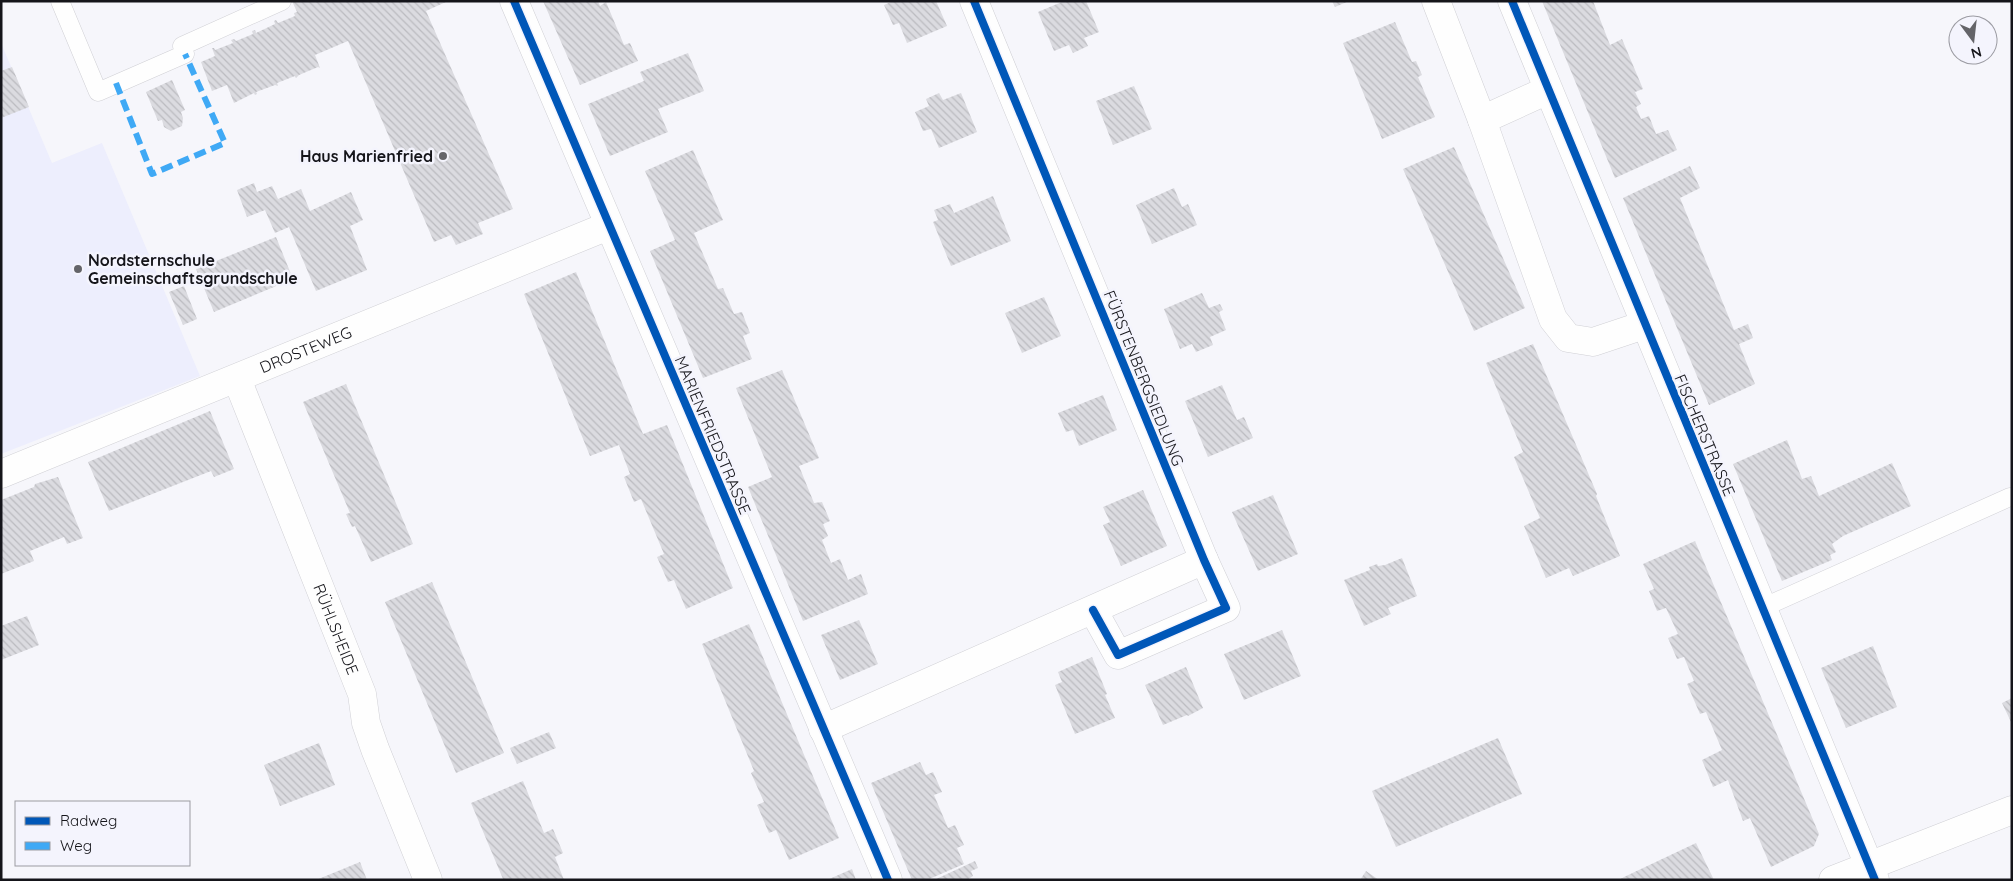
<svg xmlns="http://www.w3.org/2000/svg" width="2013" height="881" font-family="Quicksand,sans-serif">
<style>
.built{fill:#edeefd}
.building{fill:url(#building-back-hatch)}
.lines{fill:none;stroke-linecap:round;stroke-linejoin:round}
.lane-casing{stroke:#d0d0d5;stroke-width:19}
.street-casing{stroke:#d0d0d5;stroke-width:29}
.lane{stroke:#fefefe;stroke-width:18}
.street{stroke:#fefefe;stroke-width:28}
.quiet{stroke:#3fa9f5;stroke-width:6;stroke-dasharray:12 6;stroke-linecap:butt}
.cycleway-casing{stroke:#f4f4fd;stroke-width:11}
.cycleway{stroke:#0057b8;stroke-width:8}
.poi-dot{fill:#646469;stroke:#f4f4fd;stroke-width:2}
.labels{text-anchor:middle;stroke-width:5;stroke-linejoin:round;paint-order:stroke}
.poi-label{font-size:16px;font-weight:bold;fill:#15151a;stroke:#f4f4fd;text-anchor:end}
.street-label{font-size:16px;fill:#15151a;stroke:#f4f4fd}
</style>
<defs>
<pattern id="building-back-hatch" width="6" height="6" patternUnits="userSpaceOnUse" patternTransform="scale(1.25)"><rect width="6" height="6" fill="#dbdbe0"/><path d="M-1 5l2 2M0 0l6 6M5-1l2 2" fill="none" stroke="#bbbbc0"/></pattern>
</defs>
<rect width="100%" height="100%" fill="#f6f6fb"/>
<path class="built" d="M1,43L52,163L102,143L200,376L1,454Z"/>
<path class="building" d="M292,1H448L426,11L513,209L478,223L483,234L456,245L451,235L434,242L348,41L315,55L320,68L318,67L299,75L296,78L295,76L277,83L278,86L275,85L256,92L257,94L255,95L254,93L234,103L227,85L212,91L201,62L215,56L212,48H214L215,50L233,43L231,40L234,39L236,41L253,34L252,31L255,30L256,33L275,24L274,21L276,20L278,23L295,16L294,13L297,12Z
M543,1H598L600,6L606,2L624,45L630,43L638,61L580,85Z
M893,1H936L947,26L907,43L899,23L893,25L884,5Z
M1064,1H1086L1099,32L1084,38L1088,46L1073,53L1069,45L1054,51L1038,12Z
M1332,1H1349L1335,7Z
M1542,1H1593L1610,45L1622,39L1643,89L1635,92L1641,104L1636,107L1641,119L1649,116L1656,134L1668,130L1677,150L1615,178Z
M1395,22L1412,62L1416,61L1422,75L1418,77L1435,117L1382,139L1343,43Z
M688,53L704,91L658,109L668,132L610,156L588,104L644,81L640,72Z
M12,67L29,107L1,118V71Z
M172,80L185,110L181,112L183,118L182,126L171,131L164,127L162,120L158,121L146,92Z
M1134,86L1152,129L1113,145L1096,101Z
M939,93L943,100L961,93L977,132L939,148L931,129L923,131L915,112L929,106L926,99Z
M1454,147L1525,308L1474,331L1403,169Z
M693,150L723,220L694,233L718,289L723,288L734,314L742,312L750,333L743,336L752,359L703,378L650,251L675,240L645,171Z
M1690,166L1700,188L1680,198L1734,330L1748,324L1753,338L1739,344L1755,384L1709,405L1623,198Z
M254,183L257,192L272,186L278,199L301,189L310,211L351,192L363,220L350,226L367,270L316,291L289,227L275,233L265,210L247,217L237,190Z
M1174,188L1182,207L1188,204L1197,225L1152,244L1136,205Z
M993,196L1011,241L951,266L933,222L938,220L934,210L950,204L954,213Z
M276,237L293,279L214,312L196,269Z
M576,272L643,434L667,425L733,588L686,609L674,580L668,582L657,557L664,554L641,499L634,502L624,477L630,474L619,445L590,456L524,294Z
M184,286L197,319L183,325L169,292Z
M1202,293L1209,308L1220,304L1223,310L1219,312L1226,330L1210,337L1213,345L1196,352L1192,344L1180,349L1164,309Z
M1044,297L1061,336L1022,353L1005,313Z
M1533,344L1597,494L1596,496L1620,556L1573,576L1569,568L1546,578L1524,526L1540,518L1514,457L1523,452L1486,363Z
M782,370L819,458L799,466L814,503L822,502L830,521L823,524L828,536L822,540L831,563L840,559L848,580L861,574L868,594L803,621L748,487L772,477L736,388Z
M346,384L413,544L371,562L355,526L352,527L346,514L350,513L303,402Z
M1222,385L1237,420L1244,417L1253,438L1208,457L1185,401Z
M1103,395L1117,430L1079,446L1073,430L1066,432L1058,413Z
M210,411L234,469L214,477L211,471L109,511L88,462Z
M1787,440L1802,479L1811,476L1819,496L1892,463L1911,506L1843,536L1832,544L1836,552L1830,555L1832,560L1782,581L1733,464Z
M58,477L83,538L67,544L64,537L30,551L34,561L1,574V500L34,487L35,484Z
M1143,490L1167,546L1121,566L1103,525L1110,522L1103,507Z
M1273,495L1298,554L1258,571L1232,512Z
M1695,541L1819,834L1814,846L1771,867L1750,818L1743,821L1728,780L1713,787L1702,760L1722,750L1706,712L1700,714L1687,684L1694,681L1684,657L1677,659L1668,638L1678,634L1666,608L1657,611L1649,591L1654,589L1643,564Z
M1402,558L1417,596L1388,608L1391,614L1364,626L1344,580L1370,570L1369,567L1377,564L1378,566L1385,565Z
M432,582L504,753L456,773L385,602Z
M27,616L39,645L1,660V626Z
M859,620L878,664L840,680L821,635Z
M749,624L839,838L789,860L776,830L769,833L757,805L764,802L751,773L754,771L702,644Z
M1282,630L1301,676L1244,700L1224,654Z
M1873,646L1897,707L1846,728L1821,668Z
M1092,657L1107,694L1105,695L1115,718L1075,734L1055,685L1062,682L1058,672Z
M1186,667L1203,708L1188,716L1187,715L1163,725L1145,685Z
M2012,698V724L2002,703Z
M549,732L556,748L517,764L510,748Z
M1498,738L1522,794L1396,847L1372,791Z
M319,743L335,785L280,806L264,765Z
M920,762L926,775L933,772L942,792L934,795L948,828L955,825L964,845L957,848L964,864L927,880H912L871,783Z
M523,781L544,833L553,829L563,853L555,857L564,880L503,879L471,803Z
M1696,843L1714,880H1619L1624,877Z
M975,861L978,868L971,871L973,876L967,880H934Z
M360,862L367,880H316Z
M852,869L856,880H827Z
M1366,871L1379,880H1360Z"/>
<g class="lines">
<g class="lane-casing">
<path id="lane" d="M60,1L98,92L185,54L182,46L282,1
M1762,608L2010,497"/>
</g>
<g class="street-casing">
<g id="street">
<path d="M514,1L888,880"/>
<path d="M974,1L1204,560L1226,608L1118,655L1093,610"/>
<path d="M1436,1L1482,120L1553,319L1568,338L1593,342L1644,325"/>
<path d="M1512,1L1875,880"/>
<path d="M1482,120L1548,90"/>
<path id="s1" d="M237,379L362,694L366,723L375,749L428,880"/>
<path id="s2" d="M1,474L608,226"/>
<path d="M823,729L1204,560"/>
<path d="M1833,880L2012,810"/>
</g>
</g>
<use href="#lane" class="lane"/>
<use href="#street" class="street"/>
<path class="quiet" d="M116,83L152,174L225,143L185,54"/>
<g class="cycleway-casing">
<path id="cycleway" d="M514,1L888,880
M974,1L1204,560L1226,608L1118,655L1093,610
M1512,1L1875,880"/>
</g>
<use href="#cycleway" class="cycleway"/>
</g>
<g class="poi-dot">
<circle cx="443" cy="156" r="5"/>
<circle cx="78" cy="269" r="5"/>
</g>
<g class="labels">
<g class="poi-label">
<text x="433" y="162">Haus Marienfried</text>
<text x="88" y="266" text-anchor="start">Nordsternschule<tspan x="88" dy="18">Gemeinschaftsgrundschule</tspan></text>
</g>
<g class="street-label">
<text dy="6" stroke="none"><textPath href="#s2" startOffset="329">DROSTEWEG</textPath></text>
<text transform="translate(1144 378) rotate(68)" y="6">FÜRSTENBERGSIEDLUNG</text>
<text transform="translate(713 435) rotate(67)" y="6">MARIENFRIEDSTRASSE</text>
<text transform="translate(1705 435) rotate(67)" y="6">FISCHERSTRASSE</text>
<text dy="6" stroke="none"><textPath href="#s1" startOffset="269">RÜHLSHEIDE</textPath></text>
</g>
</g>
<rect width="2013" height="881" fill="none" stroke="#15151a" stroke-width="5"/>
<rect x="15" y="801" width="175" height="65" fill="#f4f4fd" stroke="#9b9ba2"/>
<rect x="25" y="817" width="25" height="8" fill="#0057b8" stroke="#9b9ba2"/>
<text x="60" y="826" font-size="15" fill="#15151a">Radweg</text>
<rect x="25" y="842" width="25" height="8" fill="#3fa9f5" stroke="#9b9ba2"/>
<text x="60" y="851" font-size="15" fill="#15151a">Weg</text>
<g transform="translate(1973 40) rotate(165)"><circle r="24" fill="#f4f4fd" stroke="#9b9ba2"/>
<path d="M0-4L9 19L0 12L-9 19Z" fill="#646469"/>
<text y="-8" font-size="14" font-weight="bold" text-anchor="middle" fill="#15151a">N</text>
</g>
</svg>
